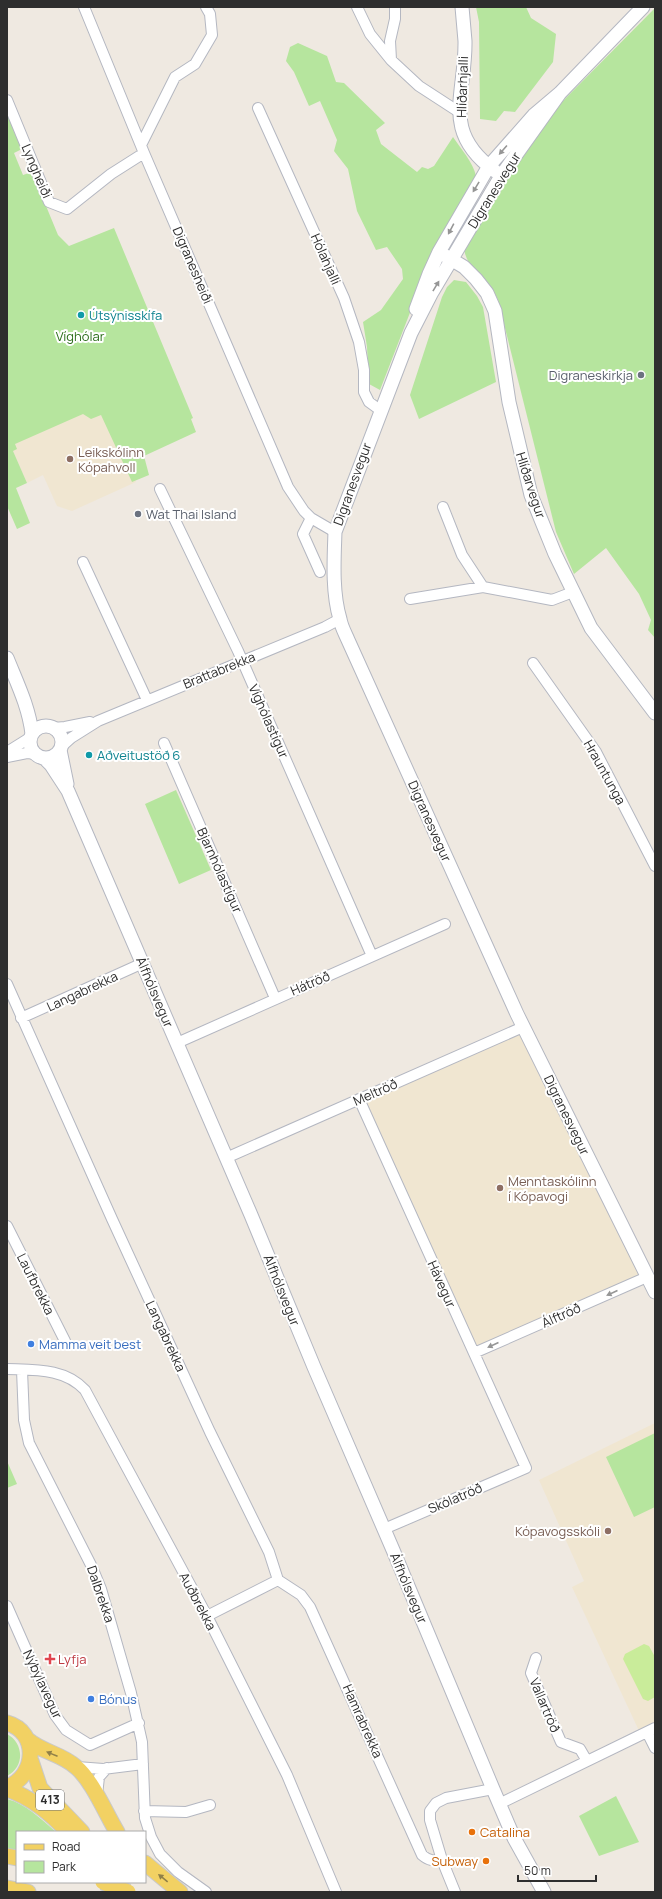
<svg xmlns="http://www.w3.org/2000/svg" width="662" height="1899" font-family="Manrope,sans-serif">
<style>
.education{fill:#f0e6d1}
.green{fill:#b6e59e}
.pitch{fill:#c9ec9a}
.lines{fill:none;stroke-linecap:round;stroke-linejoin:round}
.street-casing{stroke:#b4b7c1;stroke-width:12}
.secondary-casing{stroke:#b4b7c1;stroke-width:15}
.primary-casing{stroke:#c9c9c9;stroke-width:17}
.street{stroke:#fff;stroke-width:10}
.secondary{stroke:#fff;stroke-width:13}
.primary{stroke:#f2d163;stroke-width:15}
.primary-bridge-casing{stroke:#c9c9c9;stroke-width:17;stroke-linecap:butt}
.primary-bridge{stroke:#f2d163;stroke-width:15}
.oneway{fill:#969696}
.oneway2{fill:#908048}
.culture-dot{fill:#0f9aa8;stroke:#fff;stroke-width:1.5}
.worship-dot{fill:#6b7280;stroke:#fff;stroke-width:1.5}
.education-dot{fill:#8d6e63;stroke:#fff;stroke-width:1.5}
.shop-dot{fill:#3f7fe0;stroke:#fff;stroke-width:1.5}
.health-dot{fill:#e0444e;stroke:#fff;stroke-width:1.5}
.food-dot{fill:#e8710a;stroke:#fff;stroke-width:1.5}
.labels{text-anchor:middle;stroke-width:4;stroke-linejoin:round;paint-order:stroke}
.shield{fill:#fff;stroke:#6d6d6d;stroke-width:1}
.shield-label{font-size:12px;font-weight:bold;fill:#2e2e2e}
.street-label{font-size:13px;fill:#2e2e2e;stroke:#fff}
.culture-label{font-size:13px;fill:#0d838f;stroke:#fff;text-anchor:start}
.park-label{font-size:13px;fill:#2c6e1b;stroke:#fff}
.worship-label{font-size:13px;fill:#5b616d;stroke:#fff;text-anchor:end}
.education-label{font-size:13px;fill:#785e54;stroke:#fff;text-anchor:start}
.shop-label{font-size:13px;fill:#366cbe;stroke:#fff;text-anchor:start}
.health-label{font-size:13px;fill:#be3a42;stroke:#fff;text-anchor:start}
.food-label{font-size:13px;fill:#c56008;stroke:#fff;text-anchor:start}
</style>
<rect width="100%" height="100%" fill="#efe9e1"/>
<path class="education" d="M73,409L101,415L127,461L136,482L72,511L57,506L43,475L27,483L13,451L12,439Z
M520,1032L639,1275L475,1351L364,1101Z
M655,1423V1726L640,1733L572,1587L584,1581L539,1480Z"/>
<path class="green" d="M476,7H526L531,18L556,34L553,62L515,112L504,111L496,121L480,119L479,22Z
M655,8V638L648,630L651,620L639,594L606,548L574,574L556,532L498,300C495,294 492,288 488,283C478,268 465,267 464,246L515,163L553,111Z
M298,43L327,56L336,82L344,83L385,123L376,130L381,144L417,172L422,167L428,169L434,166L453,137C461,149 473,162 476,176L411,310L380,390L369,384L367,347L363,322L381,310L403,279L402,269L387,247L376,250L357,211L348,169L334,151L337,140L320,101L309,106L294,72L286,61L290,47Z
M7,111L22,149L14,153L23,175L32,172L58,235L69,246L114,228L193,418L191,419L196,432L144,456L149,475L132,482L101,415L91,419L83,414L15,444L17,449L13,451L27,483L16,488L30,523L17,529L7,506Z
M454,280L466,282L477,296L483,307L496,382L419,419L410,395L442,297L447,287Z
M176,790L211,870L179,884L145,804Z
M655,1433V1507L634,1517L606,1457Z
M7,1461L17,1484L7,1488Z
M7,1734C24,1743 25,1767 7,1776Z
M616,1796L639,1842L599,1856L579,1816Z
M7,1799C26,1804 41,1819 56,1832H17V1852L7,1851Z"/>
<path class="pitch" d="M644,1644L649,1646L655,1657V1697L648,1701L643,1699L623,1659L625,1654Z"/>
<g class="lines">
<g class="street-casing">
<path id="street" d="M84,7L144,153L288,487L304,511L311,518L335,532
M357,7L370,34L391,60L419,86L459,112
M391,60L390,41L395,19V7
M7,100L49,202L67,209L111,174L144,153
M258,108L344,298L359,342L364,370V392L369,402L380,410
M141,145L175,77L195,64L212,35L210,14L206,7
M160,489L238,651L372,956
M443,507L462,555L483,587
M311,518L303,534L320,572
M83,562L147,700
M410,599L483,587L552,600L573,592
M533,663L596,752L655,866
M53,728L65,727L90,722
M164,743L275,998
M61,747L71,738L98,721L325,627L340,619
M7,752L31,737
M7,757L27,753L36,754
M7,984L112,1219L210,1432L269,1552L278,1580
M21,1018L143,963
M177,1043L445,924
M359,1099L526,1468L384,1529
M226,1158L523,1027
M7,1226L65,1341
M474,1353L647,1277
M7,1369C35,1370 65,1368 85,1390L207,1616L287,1775L336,1892
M22,1370L24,1420L29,1443L92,1567L101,1589L131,1693L142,1742L145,1818L151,1837L160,1854L178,1872L206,1892
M278,1580L301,1595L310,1607L422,1855C429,1861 434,1861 442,1860
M7,1606L55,1715L66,1730L90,1745L139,1723
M207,1616L278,1580
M536,1658L531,1673L561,1742L580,1749L587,1761
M647,1732L655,1748
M77,1767L103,1769L143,1764
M97,1795L99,1777L107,1768
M499,1804L655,1728
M144,1811L186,1812L210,1805
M455,1892L442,1860L430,1820V1811L436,1803L446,1798L493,1789"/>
</g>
<g class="secondary-casing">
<path id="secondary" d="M462,7C463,18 464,29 465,41C466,95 440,131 495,171
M560,93L501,176L431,294L411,333L335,532C334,560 332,592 340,619C341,626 345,633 348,640L517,1014L655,1292
M439,252L464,267L476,279L487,293L495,311L509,402L531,495L555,554L591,628L655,713
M416,309L429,274L439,252L489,166L534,115L560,93L643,7
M7,658C17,683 29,707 32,734
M30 742a16 16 0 1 1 32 0a16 16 0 1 1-32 0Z
M60,750L67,784
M44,758L51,765L68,791L251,1215L314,1367L393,1550L493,1789L514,1838L544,1892"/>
</g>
<g class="primary-casing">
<path id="primary" d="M7,1723C39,1732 37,1776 7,1787
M28,1740C42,1752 62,1754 76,1767C92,1780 106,1814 117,1832
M31,1761L40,1788L82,1832
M7,1789C32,1798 50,1813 68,1832
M7,1856L17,1858
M145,1863L180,1892
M7,1888L28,1892"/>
</g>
<use href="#street" class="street"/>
<use href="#secondary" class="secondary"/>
<use href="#primary" class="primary"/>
<g class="primary-bridge-casing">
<path id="primary-bridge" d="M103,1882L128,1892"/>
</g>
<use href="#primary-bridge" class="primary-bridge"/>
</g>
<defs><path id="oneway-solid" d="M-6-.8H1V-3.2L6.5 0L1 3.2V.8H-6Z"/></defs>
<g class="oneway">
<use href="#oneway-solid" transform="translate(503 150) rotate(131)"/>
<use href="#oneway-solid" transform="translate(476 187) rotate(121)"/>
<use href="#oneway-solid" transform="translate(451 229) rotate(118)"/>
<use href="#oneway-solid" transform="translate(436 286) rotate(-59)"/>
<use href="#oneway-solid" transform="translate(612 1293) rotate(156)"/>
<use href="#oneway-solid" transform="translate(493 1345) rotate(156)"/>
</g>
<g class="oneway2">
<use href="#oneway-solid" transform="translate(52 1754) rotate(-158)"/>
<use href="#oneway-solid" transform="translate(163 1878) rotate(-141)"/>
</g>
<g class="culture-dot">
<circle cx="81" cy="315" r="4"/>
<circle cx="89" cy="755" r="4"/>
</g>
<g class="worship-dot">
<circle cx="641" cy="375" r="4"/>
<circle cx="138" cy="514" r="4"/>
</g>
<g class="education-dot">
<circle cx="70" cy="459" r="4"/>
<circle cx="500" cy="1188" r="4"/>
<circle cx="608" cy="1531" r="4"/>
</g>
<g class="shop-dot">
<circle cx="31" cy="1344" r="4"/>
<circle cx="91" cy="1699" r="4"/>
</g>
<path class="health-dot" d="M48 1653h4v4h4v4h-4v4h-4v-4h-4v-4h4z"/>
<g class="food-dot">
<circle cx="472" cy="1832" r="4"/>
<circle cx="486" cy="1861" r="4"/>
</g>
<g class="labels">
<rect class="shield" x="36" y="1790" width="28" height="20" rx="3"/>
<g class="shield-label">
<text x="50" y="1804">413</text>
</g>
<g class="street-label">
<text transform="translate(462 87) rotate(-88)" y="5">Hlíðarhjalli</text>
<text transform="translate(37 171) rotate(67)" y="5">Lyngheiði</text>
<text transform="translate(494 190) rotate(-58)" y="5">Digranesvegur</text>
<text transform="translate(326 259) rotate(66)" y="5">Hólahjalli</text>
<text transform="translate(193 265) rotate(67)" y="5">Digranesheiði</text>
<text transform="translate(352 484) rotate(-70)" y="5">Digranesvegur</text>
<text transform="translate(531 485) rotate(72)" y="5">Hlíðarvegur</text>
<text transform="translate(219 670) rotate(-22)" y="5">Brattabrekka</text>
<text transform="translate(269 721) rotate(66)" y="5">Víghólastígur</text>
<text transform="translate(605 772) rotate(61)" y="5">Hrauntunga</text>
<text transform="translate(430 821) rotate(66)" y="5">Digranesvegur</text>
<text transform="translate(220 870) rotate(66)" y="5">Bjarnhólastígur</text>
<text transform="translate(310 983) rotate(-23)" y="5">Hátröð</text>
<text transform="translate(82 991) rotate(-25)" y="5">Langabrekka</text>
<text transform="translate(155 992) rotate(67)" y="5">Álfhólsvegur</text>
<text transform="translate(375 1092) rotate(-24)" y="5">Meltröð</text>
<text transform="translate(567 1115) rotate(64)" y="5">Digranesvegur</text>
<text transform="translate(36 1284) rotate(63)" y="5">Laufbrekka</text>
<text transform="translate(442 1284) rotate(66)" y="5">Hávegur</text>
<text transform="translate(282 1290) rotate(68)" y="5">Álfhólsvegur</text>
<text transform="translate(561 1315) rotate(-24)" y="5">Álftröð</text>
<text transform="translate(166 1336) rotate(65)" y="5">Langabrekka</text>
<text transform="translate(455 1498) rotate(-23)" y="5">Skólatröð</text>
<text transform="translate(409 1588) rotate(67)" y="5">Álfhólsvegur</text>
<text transform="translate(101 1594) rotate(71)" y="5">Dalbrekka</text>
<text transform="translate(198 1601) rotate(62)" y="5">Auðbrekka</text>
<text transform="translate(43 1684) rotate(65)" y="5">Nýbýlavegur</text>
<text transform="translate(545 1705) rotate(67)" y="5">Vallartröð</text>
<text transform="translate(363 1721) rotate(66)" y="5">Hamrabrekka</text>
</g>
<g class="culture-label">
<text x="89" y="320">Útsýnisskífa</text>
<text x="97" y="760">Aðveitustöð 6</text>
</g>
<g class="park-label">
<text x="80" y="341">Víghólar</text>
</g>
<g class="worship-label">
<text x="633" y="380">Digraneskirkja</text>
<text x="146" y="519" text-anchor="start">Wat Thai Island</text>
</g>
<g class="education-label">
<text x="78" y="457">Leikskólinn<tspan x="78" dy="15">Kópahvoll</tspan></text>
<text x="508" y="1186">Menntaskólinn<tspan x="508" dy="15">í Kópavogi</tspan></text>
<text x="600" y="1536" text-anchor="end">Kópavogsskóli</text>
</g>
<g class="shop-label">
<text x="39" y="1349">Mamma veit best</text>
<text x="99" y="1704">Bónus</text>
</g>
<g class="health-label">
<text x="58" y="1664">Lyfja</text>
</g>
<g class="food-label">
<text x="480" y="1837">Catalina</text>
<text x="478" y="1866" text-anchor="end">Subway</text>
</g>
</g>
<rect width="662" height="1899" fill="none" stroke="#2e2e2e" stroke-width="16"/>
<rect x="16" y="1831" width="130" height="52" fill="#ffffff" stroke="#ababab"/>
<rect x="24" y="1844" width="20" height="6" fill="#f2d163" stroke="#ababab"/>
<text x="52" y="1851" font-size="12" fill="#2e2e2e">Road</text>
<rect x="24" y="1861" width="20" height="12" fill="#b6e59e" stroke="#ababab"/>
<text x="52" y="1871" font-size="12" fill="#2e2e2e">Park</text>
<path d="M518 1875v6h78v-6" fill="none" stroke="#2e2e2e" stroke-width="2"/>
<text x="524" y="1875" font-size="12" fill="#2e2e2e" stroke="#ffffff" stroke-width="3" paint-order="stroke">50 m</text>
</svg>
